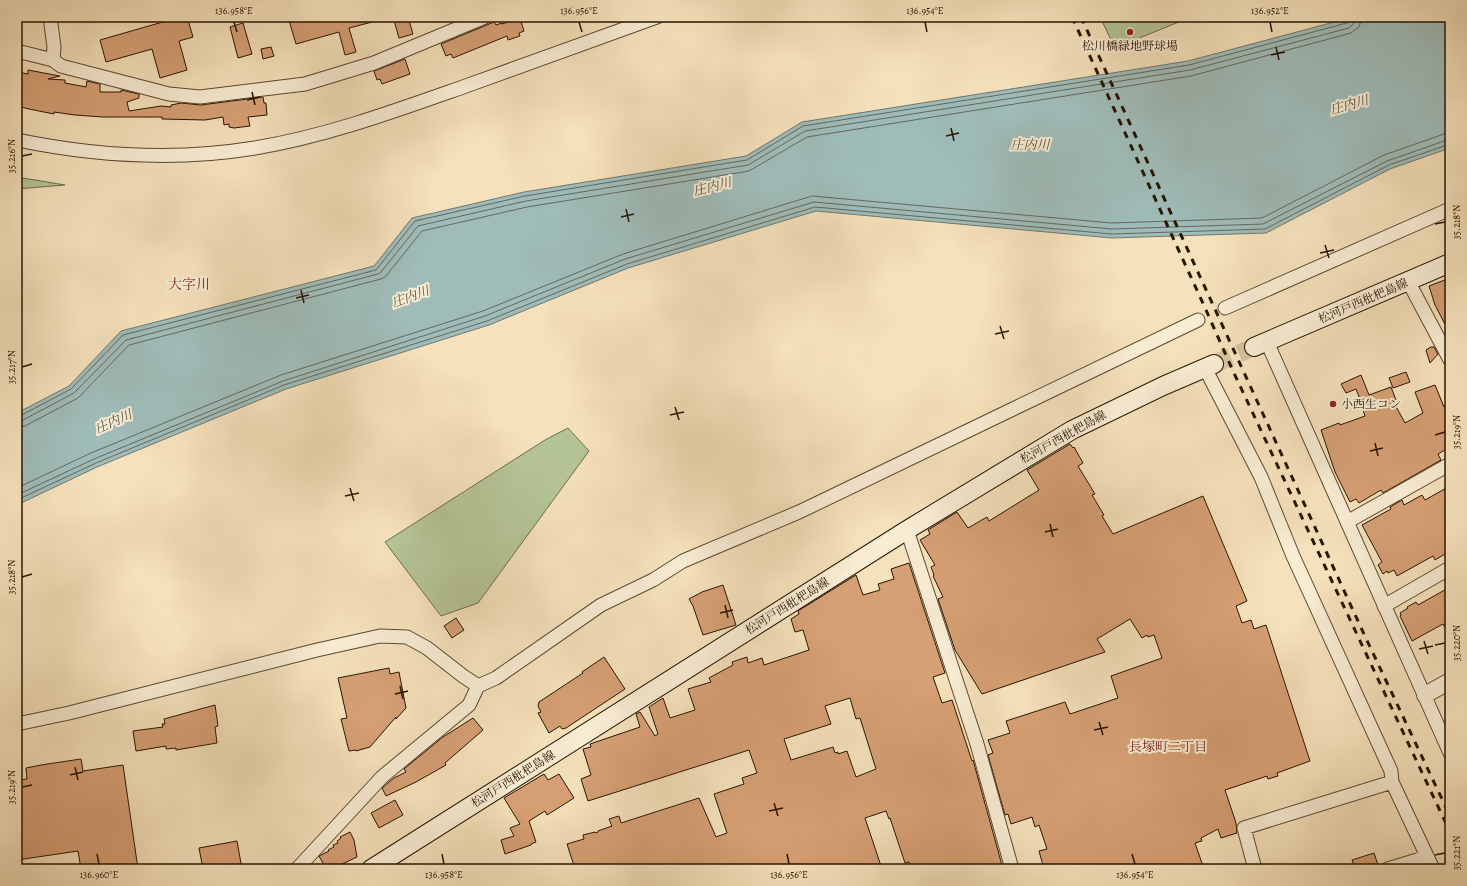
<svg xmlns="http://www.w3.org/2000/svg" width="1467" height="886" font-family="Alegreya,'Noto Serif JP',serif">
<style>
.green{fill:#b5c496;stroke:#6f6c4c}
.water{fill:#9fbcb9;stroke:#707970}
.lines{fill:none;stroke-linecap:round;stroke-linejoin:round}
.shore{stroke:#64685e;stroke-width:1}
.building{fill:#d69f74;stroke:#291502;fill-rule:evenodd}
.secondary-tunnel{stroke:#d6c29f;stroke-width:18;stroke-dasharray:18 9;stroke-linecap:butt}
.minor-casing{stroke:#5c4830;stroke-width:15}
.tertiary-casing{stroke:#5c4830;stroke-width:18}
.secondary-casing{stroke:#291502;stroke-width:20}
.minor{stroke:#f8ecd3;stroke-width:13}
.tertiary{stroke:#f8ecd3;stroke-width:16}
.secondary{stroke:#f8ecd3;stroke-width:18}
.rail{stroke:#291502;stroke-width:3;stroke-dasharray:7 7;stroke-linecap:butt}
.ticks{fill:none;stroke:#291502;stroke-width:1.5}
.poi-dot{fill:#8f2418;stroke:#f8ecd3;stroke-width:1.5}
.labels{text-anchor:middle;stroke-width:4;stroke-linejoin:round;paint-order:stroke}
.poi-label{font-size:12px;fill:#291502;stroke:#f8ecd3}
.street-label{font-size:12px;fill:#291502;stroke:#f8ecd3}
.water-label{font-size:13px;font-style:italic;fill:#524f42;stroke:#f8ecd3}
.neighbourhood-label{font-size:13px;fill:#7a1f14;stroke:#f8ecd3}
.quarter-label{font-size:14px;fill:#7a1f14;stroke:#f8ecd3}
.neatline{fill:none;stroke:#291502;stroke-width:1.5}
.ticks-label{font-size:10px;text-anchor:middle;fill:#291502}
</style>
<rect width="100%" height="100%" fill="#f5e1bb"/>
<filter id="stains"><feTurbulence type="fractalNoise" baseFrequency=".005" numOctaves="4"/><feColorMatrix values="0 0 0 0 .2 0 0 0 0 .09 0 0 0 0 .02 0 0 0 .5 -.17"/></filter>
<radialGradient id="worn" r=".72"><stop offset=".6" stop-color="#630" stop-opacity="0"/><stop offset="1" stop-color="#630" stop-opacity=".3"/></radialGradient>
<path class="green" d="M1100,17H1191L1115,48Z
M17,177L65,185L17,189Z
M568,428L589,451L478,603L441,616L385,542L545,440Z"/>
<path class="water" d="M1353,17H1450V148L1390,169L1266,233L1112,238L816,211L628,268L489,325L286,389L97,467L17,505V413L69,386L121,331L374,266L412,218L524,192L746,156L802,122L1188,61Z"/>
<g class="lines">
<path class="shore" d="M17,417L20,416L71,389L123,335L376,270L415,221L525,196L747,160L803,126L1189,65L1347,23L1350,21L1351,17
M17,422L23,420L74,393L126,340L378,274L381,272L418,226L526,201L748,165L805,131L1190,70L1349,28L1354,23L1356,17
M17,428L25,426L78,398L129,345L381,279L386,276L422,231L527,207L749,171L807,137L1191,76L1351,33L1359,27L1362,17
M17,488L91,453L281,375L483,311L623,254L812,196L1112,223L1262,218L1384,155L1444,134L1450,133
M17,495L94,459L283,381L485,316L625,259L814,202L1112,229L1263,224L1387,161L1450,139
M17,500L96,463L284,385L487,321L627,264L815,207L1112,234L1265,229L1389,165L1450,144"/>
</g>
<path class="building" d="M180,17H187L193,37L179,41L187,70L160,78L152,49L106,62L100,40Z
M288,17H380V20L349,28L356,52L345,55L339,32L296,44Z
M393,17H408L413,34L399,38Z
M520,18L524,31L519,33L520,36L508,40L507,36L453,58L451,54L446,56L441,44L494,22L496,25L502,23V24Z
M243,23L252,54L238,58L230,27Z
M271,47L274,56L263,59L261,49Z
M405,59L410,74L382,84L380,79L377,80L374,71Z
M28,70L60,76L48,79L65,80V83L86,87L87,81L100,84V92H121V90L139,94V98L127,102L129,111L161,106L171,107V105L181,103L201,105L263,97L264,103H266L267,115L248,117L250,126L234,128L229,127V124L224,125L223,117L205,120L162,119V117H103L75,115L54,112V114L29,109L17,106V72L28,74Z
M1450,278V334L1435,305L1429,286Z
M1431,347H1434L1438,354L1430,363L1426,350Z
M1406,372L1410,382L1393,388L1389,378Z
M1361,375L1369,395L1391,387L1396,400L1393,401L1405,423L1423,413L1415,392L1435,385L1444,407L1450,404V447L1438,454L1441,460L1383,493L1381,490L1359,503L1356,499L1350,502L1335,472L1321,430L1339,423L1340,425L1365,416L1363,410L1364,409L1356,389L1346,393L1341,384Z
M1070,444L1073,448L1074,447L1083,463L1078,466L1095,494L1092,495L1104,515L1102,516L1113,534L1203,496L1247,601L1236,606L1242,623L1251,620L1254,629L1266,625L1310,761L1277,773L1278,776L1268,779L1267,776L1225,790L1236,823L1237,833L1221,838L1218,829L1201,838L1202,841L1195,843L1204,869H1044L1039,851L1047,849L1039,825L1035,827L1032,817L1011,824L1008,814L1005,815L988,755L993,753L988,740L1010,733L1006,721L1065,702L1070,714L1118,698L1111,676L1162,658L1154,635L1148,637L1147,635L1142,638L1130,619L1097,639L1105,652L982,694L955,650L938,599L943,597L933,576L934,575L931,567L935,565L920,540L930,534L928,530L957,512L968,528L987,517L989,521L1039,490L1027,470Z
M1450,486V551L1435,560L1433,556L1397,576L1394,570L1388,573L1387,571L1383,574L1378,565L1382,562L1362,525L1391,509L1390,507L1402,500L1404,505L1422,495L1425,500Z
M909,563L945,673L933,677L942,703L952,700L972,761L973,760L1003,869H929L928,865L911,869L909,862L905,863L890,818L889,819L886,811L865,818L882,869H575L567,844L584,839L583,835L595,832L596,833L598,832V831L612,826L609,819L619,816L621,823L699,798L716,837L727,833L714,794L744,784L742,778L757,773L749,750L588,801L581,779L591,775L583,749L591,747L590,744L640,727L636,714L640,712L655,736L658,734L649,707L663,698L670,718L695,710L688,689L711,682L709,678L733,665L732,662L747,657L748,663L762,658L764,665L809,650L803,630L795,632L791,619L799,614L798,611L856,575L863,595L880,590L878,584L894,579L891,569ZM850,698L856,719L860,718L876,769L856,777L847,751L838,754V752L835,753L833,747L791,760L784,739L831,724L825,706Z
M723,585L736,625L703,635L693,606L689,599L702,592Z
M1450,587V637L1443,624L1412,641L1400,616L1401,615L1400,613L1408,608L1407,607L1416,602L1418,605Z
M456,618L464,630L452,638L444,626Z
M604,657L625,689L566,728L562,729L560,726L549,733L538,713L541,712L538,706L539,702L583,673L582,672Z
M389,668L390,674L399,672L406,708L396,719V717L370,747L356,751V750L349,751L341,719L347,718L338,678Z
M215,705L218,726L215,727L217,743L176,750V748L166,749V746L136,751L133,731L163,727L162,724H165L164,719Z
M473,718L483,730L445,763L446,765L416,782L386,796L382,788L394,778L406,772L404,769L443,737Z
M81,759L83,771L123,765L138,869H81L78,851L17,860V780L27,779L26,768L41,765Z
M544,774L548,780L559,774L574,798L547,815L545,811L529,821L536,842L531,844V845L505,854L501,840L514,836L510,828L520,824L504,798Z
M395,800L403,815L379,828L371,813Z
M350,832L354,840L357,857L332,869H326L319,856L329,851L328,850L334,847L333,845L338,843L337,841L341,838L340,837Z
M237,841L242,869H203L199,848Z
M1374,853L1378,865L1365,869H1355L1352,860Z"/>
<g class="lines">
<path class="secondary-tunnel" d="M1214,364L1254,347"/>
<g class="minor-casing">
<path id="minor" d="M50,17L54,47L53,60
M17,51L53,60L61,66L169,94L200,97L305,84L374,63L485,17
M17,140C95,156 176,161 255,148C327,136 395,111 463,87C527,64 592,41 657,17
M1408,281L1450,360
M1225,308L1450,209
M1267,342L1450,753
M1205,368L1261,477L1293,556L1391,771L1392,782L1433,869
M1347,522L1450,464
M907,530L977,744L1012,869
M1384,606L1450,568
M17,724L69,713L317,650L380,636L407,637L427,648L463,676L478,686L496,678L601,605L653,580L683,561L799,512L1198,320
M297,869L382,777L469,705L478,686
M1255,869L1244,828L1392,782
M1388,869L1427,857"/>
</g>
<g class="tertiary-casing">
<path id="tertiary" d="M1425,695L1450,681"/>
</g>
<g class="secondary-casing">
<path id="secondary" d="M1254,347L1450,263
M371,869L907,530L1072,430L1163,386L1214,364"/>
</g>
<use href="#minor" class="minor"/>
<use href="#tertiary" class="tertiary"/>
<use href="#secondary" class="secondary"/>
<path class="rail" d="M1072,17L1206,310L1233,371L1450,832
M1081,17L1363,632L1450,816"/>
</g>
<path class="ticks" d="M234,22L237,32M579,22L582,32M925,22L927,32M1270,22L1272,32M1276,47L1279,60M1271,55L1285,52M252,92L255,105M247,100L260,97M951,128L954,141M946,136L959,133M22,156L32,154M626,209L629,222M621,217L634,214M1435,224L1445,222M1325,245L1329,258M1320,253L1334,250M301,290L304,303M296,298L309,295M1000,326L1004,339M995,334L1009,331M22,367L32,364M675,407L679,420M670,415L684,412M1435,435L1445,432M1375,443L1378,456M1370,451L1383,448M350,488L354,501M345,496L359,493M1050,524L1053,537M1045,532L1058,529M22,577L32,574M725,605L728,618M720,613L733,610M1424,641L1428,654M1435,645L1445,643M1419,649L1433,646M400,686L403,699M395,694L408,691M1099,722L1103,735M1094,730L1108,727M75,767L78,780M70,775L83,772M22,787L32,785M774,803L778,816M769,811L783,808M97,854L99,864M442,854L444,864M787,854L789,864M1132,854L1135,864M1435,855L1445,853"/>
<g class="poi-dot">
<circle cx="1130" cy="32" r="4"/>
<circle cx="1333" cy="404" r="4"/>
</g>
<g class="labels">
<g class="poi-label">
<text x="1130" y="50">松川橋緑地野球場</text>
<text x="1341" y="408" text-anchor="start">小西生コン</text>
</g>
<g class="street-label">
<text transform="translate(1363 301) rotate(-23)" y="4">松河戸西枇杷島線</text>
<text transform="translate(1063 437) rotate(-29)" y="4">松河戸西枇杷島線</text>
<text transform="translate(787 606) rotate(-32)" y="4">松河戸西枇杷島線</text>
<text transform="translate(513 779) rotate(-32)" y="4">松河戸西枇杷島線</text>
</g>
<g class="water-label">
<text transform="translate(1349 104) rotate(-15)" y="5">庄内川</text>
<text x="1030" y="149">庄内川</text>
<text transform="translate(712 186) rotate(-14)" y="5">庄内川</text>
<text transform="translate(410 296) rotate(-20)" y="5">庄内川</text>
<text transform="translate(113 421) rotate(-24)" y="5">庄内川</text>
</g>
<g class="neighbourhood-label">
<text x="1168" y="751">長塚町二丁目</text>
</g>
<g class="quarter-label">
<text x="189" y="289">大字川</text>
</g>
</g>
<rect width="1467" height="886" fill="none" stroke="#f5e1bb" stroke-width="44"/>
<rect x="22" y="22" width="1423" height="842" class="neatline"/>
<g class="ticks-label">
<text x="234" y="14">136.958°E</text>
<text x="579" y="14">136.956°E</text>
<text x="925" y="14">136.954°E</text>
<text x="1270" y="14">136.952°E</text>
<text transform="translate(11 156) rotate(-90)" y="4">35.216°N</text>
<text transform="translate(1456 222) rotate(-90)" y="4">35.218°N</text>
<text transform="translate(11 367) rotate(-90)" y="4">35.217°N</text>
<text transform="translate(1456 432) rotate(-90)" y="4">35.219°N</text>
<text transform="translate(11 577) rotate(-90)" y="4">35.218°N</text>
<text transform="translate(1456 643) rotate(-90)" y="4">35.220°N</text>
<text transform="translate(11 787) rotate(-90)" y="4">35.219°N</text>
<text transform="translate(1456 853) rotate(-90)" y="4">35.221°N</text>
<text x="99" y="878">136.960°E</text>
<text x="444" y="878">136.958°E</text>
<text x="789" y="878">136.956°E</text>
<text x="1135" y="878">136.954°E</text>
</g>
<rect width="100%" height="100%" filter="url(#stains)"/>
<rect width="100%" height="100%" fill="url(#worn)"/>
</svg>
